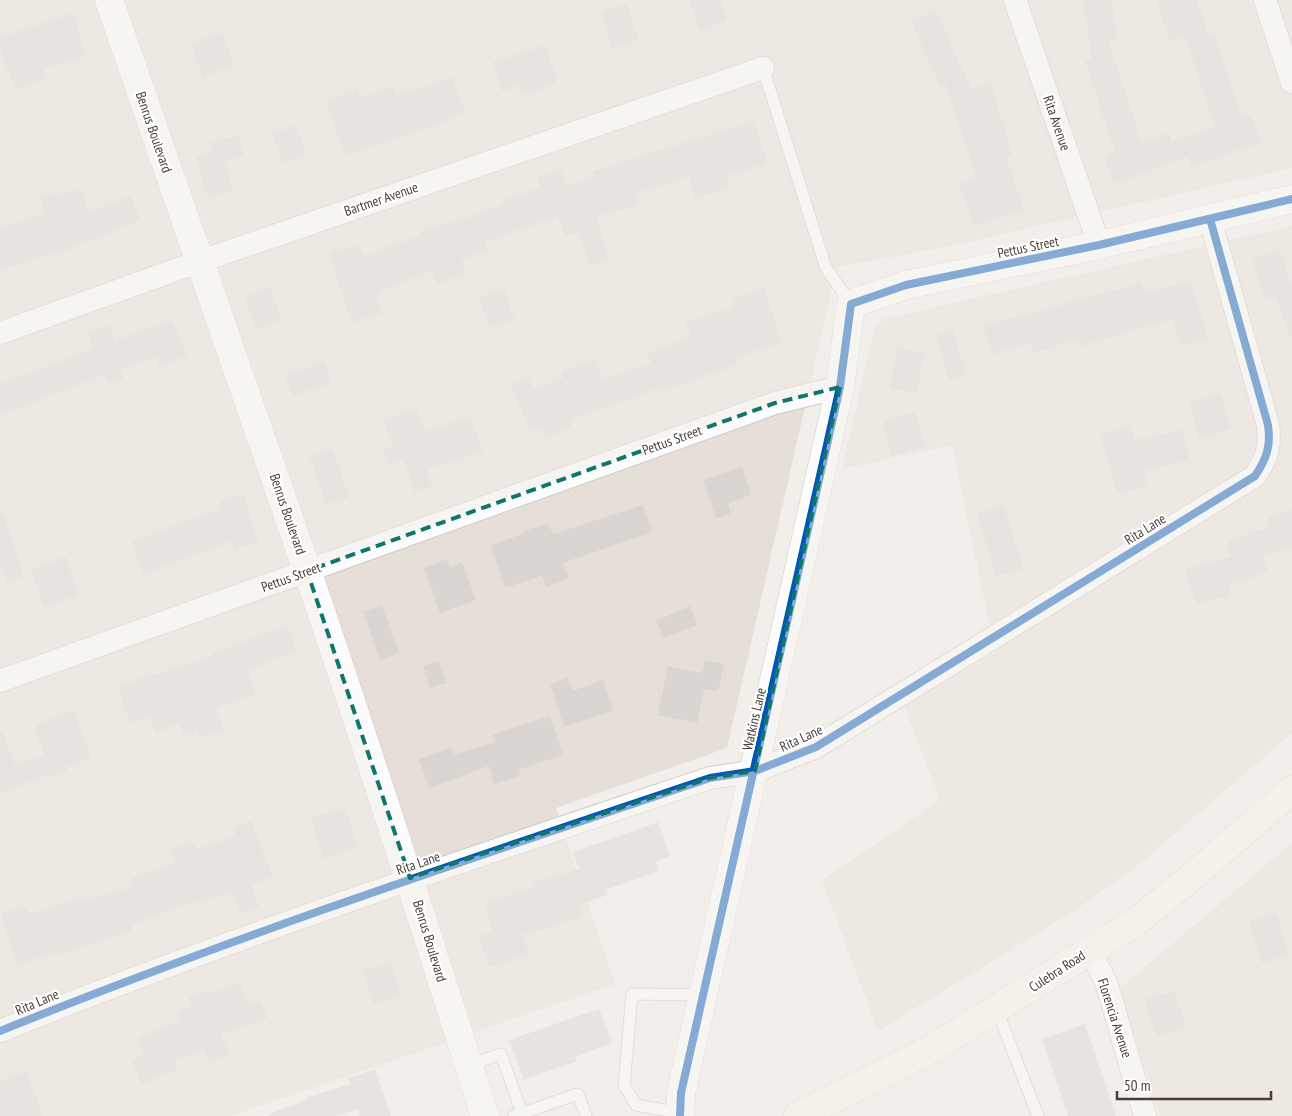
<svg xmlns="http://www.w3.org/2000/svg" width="1292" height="1116" font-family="'PT Sans Narrow',sans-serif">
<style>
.residential{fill:#e6dfd7}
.building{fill:#dad5d0}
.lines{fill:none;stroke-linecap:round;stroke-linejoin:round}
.service-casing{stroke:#cecac6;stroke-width:13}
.minor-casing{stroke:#cecac6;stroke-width:24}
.tertiary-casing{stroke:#cecac6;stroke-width:29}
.secondary-casing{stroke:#d3ccc1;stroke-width:29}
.service{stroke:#fdfcfc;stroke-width:11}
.minor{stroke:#fdfcfc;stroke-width:22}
.tertiary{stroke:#fdfcfc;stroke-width:28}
.secondary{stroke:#f7f4ee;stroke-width:28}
.cycleway-casing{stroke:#fff;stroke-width:11}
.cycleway{stroke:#0057b8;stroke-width:8}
.marked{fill:none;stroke:#0f766e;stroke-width:4;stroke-dasharray:10 6;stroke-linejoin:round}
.labels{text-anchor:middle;stroke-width:4.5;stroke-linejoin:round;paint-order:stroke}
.street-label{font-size:14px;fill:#483e35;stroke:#fff}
</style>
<rect width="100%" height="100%" fill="#f2eeea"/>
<path class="residential" d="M0,0H1292V168L955,245L837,267L727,748L556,808L615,984L231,1116H0Z
M1292,226V733L1138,865L1077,909L878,1031L822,880L940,800L904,706L995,652L952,445L842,469L874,330L883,319Z
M1292,843V1116H1160L1119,989Z"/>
<path class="building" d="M689,0H720L727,21L699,30Z
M1083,0H1111L1117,39L1108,41L1142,143L1169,133L1172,142L1215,127L1185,36L1170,41L1156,0H1197L1209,36L1214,35L1242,117L1251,114L1261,142L1191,167L1187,157L1114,184L1104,157L1115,152L1085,60L1092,58Z
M628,4L638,40L612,48L601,12Z
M936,11L971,89L990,83L1013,155L1006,157L1024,210L974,226L959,183L976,177L945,83L940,86L911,22Z
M73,13L86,56L42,70L45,78L15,89L0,48V37Z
M222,32L234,65L203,77L191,44Z
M545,45L558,83L522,95L519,85L502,91L493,62Z
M452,77L465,113L420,131L345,156L326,100L357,90L360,97L393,87L395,94L407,90L408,93Z
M754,121L767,163L726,176L730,187L695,198L689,177L634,194L637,205L597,217L609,259L590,265L578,232L565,236L558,216L485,242L488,250L461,260L465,274L436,284L432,271L376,293L382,313L352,323L329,253L360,244L364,256L420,235L419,232L448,222L449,224L504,204L503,201L540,188L537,178L561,171L566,186L595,177L593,171Z
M296,125L306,154L282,163L272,133Z
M238,135L245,156L224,162L233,191L208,198L195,157L213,151L210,143Z
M81,188L89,212L131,196L141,220L60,252L0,269V228L45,213L40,198L56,192L57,196Z
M1280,250L1292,287V336H1289L1276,296L1265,300L1252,259Z
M1190,281L1208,338L1181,346L1173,319L1080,346L1078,339L1034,353L1031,342L992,354L983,326L1141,283L1145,294Z
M270,287L282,320L256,329L245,297Z
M764,288L782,342L735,358L737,365L661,391L660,388L569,420L571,427L546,437L542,427L530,432L511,384L528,378L533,390L563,378L561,371L595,360L602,379L651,363L647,353L691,338L686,322L735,307L732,298Z
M504,289L514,320L489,328L479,297Z
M173,320L187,356L159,366L156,357L120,370L123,378L107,384L104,375L0,415V384L94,349L88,333L109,325L114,341Z
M953,330L966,374L949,379L936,335Z
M897,348L924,353L917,393L890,389Z
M325,362L332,383L292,396L285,375Z
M1220,393L1231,429L1200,439L1189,402Z
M416,408L425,432L471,417L482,452L426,470L432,486L415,492L403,459L389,465L383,450L393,446L383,421Z
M915,412L925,446L892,456L882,422Z
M1130,425L1134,440L1183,430L1189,461L1144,470L1148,485L1118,494L1100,435Z
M333,449L349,497L326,505L310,457Z
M742,467L751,495L728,503L731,514L716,519L703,480Z
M243,494L258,542L234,549L232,541L143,574L131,542L220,509L218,502Z
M643,505L652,532L563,563L569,578L546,587L542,576L505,588L491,545L526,533L525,531L548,523L553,534Z
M1004,506L1023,568L996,576L977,514Z
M1292,509V547L1263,556L1268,572L1228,584L1231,595L1196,605L1185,570L1231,557L1226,541L1270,527L1267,517Z
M3,513L24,577L7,583L0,562V514Z
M66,557L79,595L44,607L31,569Z
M447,559L450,567L462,562L476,600L440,613L424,568Z
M382,606L399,653L380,660L363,612Z
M690,606L698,625L663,638L656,620Z
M287,625L297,651L247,670L256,694L216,708L224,730L200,738L198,730L183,735L180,724L155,733L150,717L130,724L118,686L213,656L212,654Z
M705,660L724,664L718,692L704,689L697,723L658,715L668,666L702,673Z
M439,661L446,683L430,688L423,666Z
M568,678L572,691L603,680L613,711L564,727L550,684Z
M74,710L91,758L66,767L67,772L52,777L51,774L0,793V731H2L15,765L44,755L34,725Z
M550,716L563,755L518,770L519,776L494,784L489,766L429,788L419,759L451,747L454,755L495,742L492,735Z
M345,808L358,848L323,858L311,818Z
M251,821L273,877L251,885L259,907L241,914L232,891L196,904L195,901L132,924L134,930L58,955L57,952L17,965L1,914L27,906L29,914L80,897L81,902L134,886L131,879L175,863L171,850L194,842L197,850L235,835L233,828Z
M658,822L670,856L656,861L659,871L605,890L607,895L578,905L582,917L523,935L529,954L489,967L479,936L493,932L484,903L534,887L532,882L579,869L573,852Z
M1277,914L1289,955L1262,963L1249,922Z
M390,962L401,995L374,1004L363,971Z
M240,983L248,1004L261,1000L267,1018L221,1034L229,1055L210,1063L205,1050L174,1061L177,1069L141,1084L131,1060L144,1055L137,1038L180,1021L177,1012L192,1006L189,997L204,990L206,995Z
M1175,991L1186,1027L1156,1036L1145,1000Z
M599,1009L612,1043L575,1057L577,1061L524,1080L509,1040Z
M1085,1024L1116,1116H1068L1042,1039Z
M375,1069L391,1116H360L358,1109L337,1116H269V1114L307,1100L306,1098L350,1084L348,1078Z
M26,1071L43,1116H0V1081Z"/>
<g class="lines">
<g class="service-casing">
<path id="service" d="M763,68L826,268L851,304
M997,1010L1038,1116
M469,1065L501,1054L523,1116
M680,1113L636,1105L624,1085L632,994L703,995
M514,1116L578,1094L586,1116"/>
</g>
<g class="minor-casing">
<path id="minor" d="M1015,0L1099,245
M1265,0L1292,82
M0,333L198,262L763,68
M0,681L775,403L840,387
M1090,950L1107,985L1145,1116
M0,1031C233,937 472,858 710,778L755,771L816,747L1255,476C1267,458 1271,446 1268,425L1210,219"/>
</g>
<g class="tertiary-casing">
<path id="tertiary" d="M109,0C174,191 242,380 307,570C369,751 427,934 485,1116
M680,1116L681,1093L840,387L851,304L906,285L1099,245L1292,199"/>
</g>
<g class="secondary-casing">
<path id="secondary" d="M798,1116L933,1048L1136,922L1195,874L1292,790"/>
</g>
<use href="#service" class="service"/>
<use href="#minor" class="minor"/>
<use href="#tertiary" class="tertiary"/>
<use href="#secondary" class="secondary"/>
<g class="cycleway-casing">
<path id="cycleway" d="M0,1031C233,937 472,858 710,778L755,771L816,747L1255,476C1267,458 1271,446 1268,425L1210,219
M680,1116L681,1093L840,387L851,304L906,285L1099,245L1292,199"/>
</g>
<use href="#cycleway" class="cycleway"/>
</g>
<path d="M0 0H1292V1116H0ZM840,387L755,771L710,778L410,878L307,571L775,403Z" fill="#f2eeea" fill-opacity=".55" fill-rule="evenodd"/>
<path class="marked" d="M840,387L755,771L710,778L410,878L307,571L775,403Z"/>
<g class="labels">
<g class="street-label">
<text transform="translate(1057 123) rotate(71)" y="5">Rita Avenue</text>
<text transform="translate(154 132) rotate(71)" y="5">Benrus Boulevard</text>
<text transform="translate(381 199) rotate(-19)" y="5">Bartmer Avenue</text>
<text transform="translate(1028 247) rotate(-12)" y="5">Pettus Street</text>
<text transform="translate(672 440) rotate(-20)" y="5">Pettus Street</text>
<text transform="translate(288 514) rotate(71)" y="5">Benrus Boulevard</text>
<text transform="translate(1145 529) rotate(-32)" y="5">Rita Lane</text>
<text transform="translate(291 577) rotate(-20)" y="5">Pettus Street</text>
<text transform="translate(754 719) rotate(-77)" y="5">Watkins Lane</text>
<text transform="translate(801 738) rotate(-25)" y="5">Rita Lane</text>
<text transform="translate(418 863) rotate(-19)" y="5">Rita Lane</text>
<text transform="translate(430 941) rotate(73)" y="5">Benrus Boulevard</text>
<text transform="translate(1057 971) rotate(-33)" y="5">Culebra Road</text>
<text transform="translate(37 1002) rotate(-23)" y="5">Rita Lane</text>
<text transform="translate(1115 1018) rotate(72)" y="5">Florencia Avenue</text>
</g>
</g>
<path d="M1117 1091v8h154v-8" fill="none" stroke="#483e35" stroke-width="2.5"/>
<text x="1124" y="1091" font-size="15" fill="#483e35" stroke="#ffffff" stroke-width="4" paint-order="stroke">50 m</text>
</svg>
